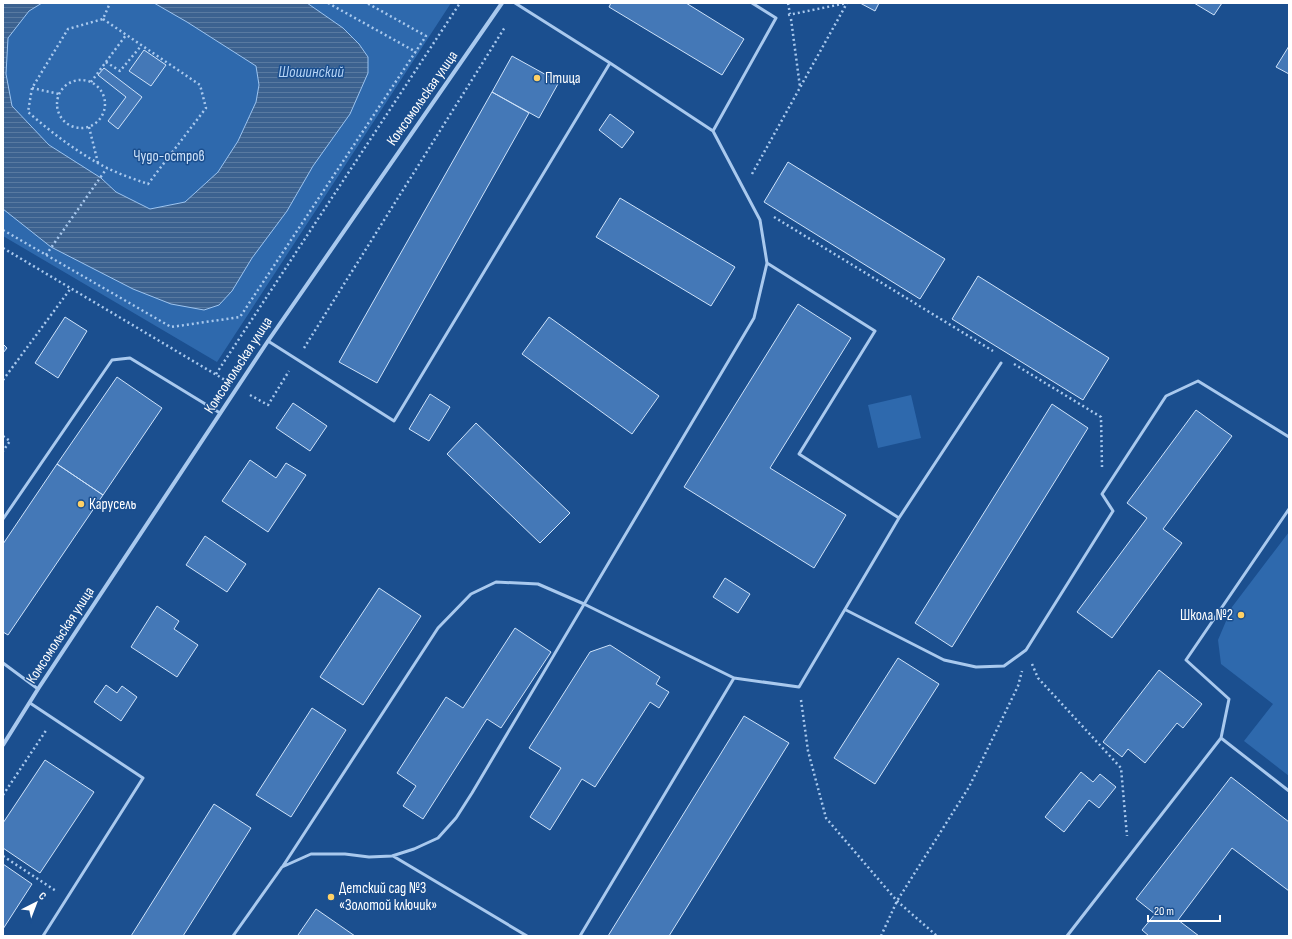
<svg xmlns="http://www.w3.org/2000/svg" width="1292" height="939" font-family="'Sofia Sans Condensed',sans-serif">
<style>
.green{fill:#2e69ad}
.water{fill:url(#water-rules);stroke:#9cc4f0}
.building{fill:#4478b7;stroke:#cfe3fa}
.lines{fill:none;stroke-linecap:round;stroke-linejoin:round}
.path{stroke:#a9c9ee;stroke-width:2.5;stroke-dasharray:2 3;stroke-linecap:butt}
.lane{stroke:#a9c9ee;stroke-width:3}
.street{stroke:#a9c9ee;stroke-width:4}
.poi-dot{fill:#ffd166;stroke:#1b4f8f;stroke-width:1.5}
.labels{text-anchor:middle;stroke-width:3;stroke-linejoin:round;paint-order:stroke}
.poi-label{font-size:15px;fill:#fff;stroke:#1b4f8f;text-anchor:start}
.street-label{font-size:15px;fill:#fff;stroke:#1b4f8f}
.park-label{font-size:15px;fill:#cfe3fa;stroke:#1b4f8f}
.water-label{font-size:16px;font-style:italic;fill:#b5d3f5;stroke:#1b4f8f}
</style>
<defs>
<pattern id="water-rules" width="6" height="5" patternUnits="userSpaceOnUse"><rect width="6" height="5" fill="#3c6290"/><path d="M0 2.5h6" fill="none" stroke="#597aa1"/></pattern>
</defs>
<rect width="100%" height="100%" fill="#1b4f8f"/>
<path class="green" d="M3,3H451L217,362L3,236Z
M911,395L921,438L878,448L868,405Z
M1289,532V776L1244,741L1273,704L1221,664L1218,640L1232,607Z"/>
<path class="water" d="M3,3H42L29,11L8,38L6,74L12,106L49,145L101,178L116,192L150,209L185,202L218,172L238,141L256,102L259,85L256,66L187,22L154,3H307L343,28L359,44L368,57V73L350,114L313,166L287,211L252,258L232,291L219,305L204,310L171,304L133,289L51,247L3,209Z"/>
<path class="building" d="M611,3H686L744,39L722,75L609,7Z
M860,3H879L875,11Z
M1194,3H1222L1214,15Z
M1289,46V74L1276,67Z
M144,50L166,65L151,86L129,71Z
M512,56L559,82L539,118L492,92Z
M104,68L142,97L118,129L108,121L126,97L98,75Z
M492,92L529,113L377,383L339,362Z
M610,114L634,132L622,148L599,130Z
M788,162L945,259L920,299L764,202Z
M620,198L735,267L711,306L596,237Z
M978,276L1109,358L1083,400L952,319Z
M798,304L851,338L770,468L846,515L814,568L684,487Z
M65,317L87,331L58,378L35,363Z
M549,317L659,396L632,434L522,354Z
M3,344L7,348L3,353Z
M117,377L162,408L103,495L57,464Z
M430,394L450,407L429,441L409,429Z
M293,403L327,426L310,451L276,428Z
M1052,404L1088,428L952,647L915,623Z
M1196,410L1232,436L1163,529L1182,543L1112,638L1077,612L1147,518L1127,503Z
M476,423L570,513L540,543L447,454Z
M250,460L276,478L286,463L306,475L268,532L222,501Z
M57,464L103,495L8,635L3,632V544Z
M205,536L246,564L227,592L186,565Z
M725,578L750,594L738,613L713,597Z
M379,588L421,616L363,705L320,677Z
M157,606L179,621L174,629L198,645L177,677L131,647Z
M515,628L551,652L501,728L487,719L423,819L403,806L416,786L397,773L446,697L463,708Z
M610,645L660,677L656,684L669,692L659,708L650,702L595,787L582,779L550,830L530,817L561,768L529,748L590,652Z
M898,658L939,684L875,784L834,758Z
M1159,670L1202,704L1183,728L1177,723L1145,763L1128,749L1122,757L1103,742Z
M106,685L117,693L122,686L137,697L121,721L94,702Z
M312,708L346,730L291,817L256,795Z
M744,716L789,743L669,936H608Z
M45,760L94,792L40,873L3,848V823Z
M1081,772L1093,782L1100,774L1116,787L1099,808L1089,800L1064,832L1045,817Z
M1231,777L1289,822V891L1232,848L1178,920L1199,936H1149L1142,930L1155,914L1136,899Z
M214,804L251,828L183,936H131Z
M3,864L32,884L3,929Z
M316,909L355,936H300L298,935Z"/>
<g class="lines">
<path class="path" d="M328,3L416,52
M788,3L790,14
M788,15L847,3
M103,19L200,85L206,108L148,184C134,179 119,174 105,167C77,152 52,133 28,112L32,88L68,29L103,19L110,3
M791,19L800,87
M106,62L120,71L141,46
M57 104a24 24 0 1 1 48 0a24 24 0 1 1-48 0Z
M91,82L126,35
M32,88L59,94
M89,127L98,163
M752,174L847,3
M774,217L993,351
M3,230L171,327L240,317L426,36L367,3
M3,248L225,380
M46,255L107,168
M304,348L505,27
M1014,364L1101,417L1102,467
M216,374L460,3
M3,380L71,288
M250,395L268,405L289,371
M3,436L10,441L3,451
M1032,664L1038,678L1121,768L1127,836
M801,700L808,751L826,818L897,901L937,936
M3,795L47,729
M3,856L56,891
M881,936L897,901L969,787L1018,686L1022,671"/>
<path class="lane" d="M713,131L776,18L752,3
M767,263L875,331L799,454L899,518
M268,341L394,421L610,63
M3,519L112,360L130,358L220,413
M846,610L944,660L976,667L1004,666L1026,650L1113,511L1102,494L1166,396L1198,381L1289,437
M3,663L38,689
M734,678L799,687L899,518L1001,363
M30,703L143,778L43,936
M1221,738L1289,791
M393,856L527,936
M283,866L438,628L471,594L496,582L538,584L584,604L734,678L580,936
M233,936L282,867L311,854H345L369,857L392,856L414,849L438,838L456,818L472,793L754,318L767,263L760,220L713,131L610,63L515,3
M1067,936L1221,738L1229,699L1186,660L1289,509"/>
<path class="street" d="M3,745L38,689L268,341L502,3"/>
</g>
<g class="poi-dot">
<circle cx="537" cy="78" r="4"/>
<circle cx="81" cy="504" r="4"/>
<circle cx="1241" cy="615" r="4"/>
<circle cx="331" cy="897" r="4"/>
</g>
<g class="labels">
<g class="poi-label">
<text x="545" y="83">Птица</text>
<text x="89" y="509">Карусель</text>
<text x="1233" y="620" text-anchor="end">Школа №2</text>
<text x="339" y="893">Детский сад №3<tspan x="339" dy="17">«Золотой ключик»</tspan></text>
</g>
<g class="street-label">
<text transform="translate(422 98) rotate(-55)" y="5">Комсомольская улица</text>
<text transform="translate(238 365) rotate(-57)" y="5">Комсомольская улица</text>
<text transform="translate(60 635) rotate(-57)" y="5">Комсомольская улица</text>
</g>
<g class="park-label">
<text x="169" y="161">Чудо-остров</text>
</g>
<g class="water-label">
<text x="311" y="77">Шошинский</text>
</g>
</g>
<rect width="1292" height="939" fill="none" stroke="#ffffff" stroke-width="8"/>
<g transform="translate(36 903) rotate(42)" stroke="#1b4f8f" stroke-width="3" paint-order="stroke">
<path d="M0-3L7 15L0 10L-7 15Z" fill="#ffffff"/>
<text y="-6" font-size="11" font-weight="bold" text-anchor="middle" fill="#ffffff">С</text>
</g>
<path d="M1148 915v6h72v-6" fill="none" stroke="#ffffff" stroke-width="2"/>
<text x="1154" y="915" font-size="12" fill="#ffffff" stroke="#1b4f8f" stroke-width="3" paint-order="stroke">20 m</text>
</svg>
